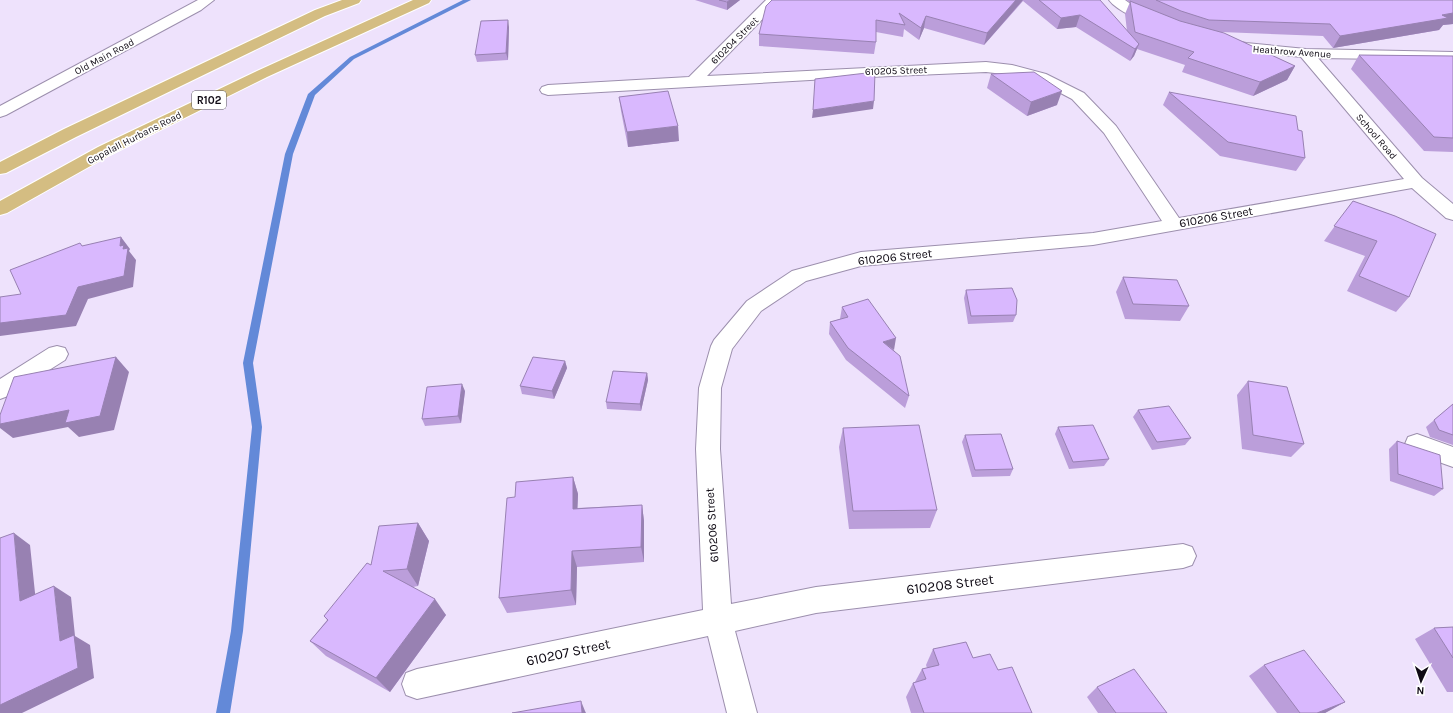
<svg xmlns="http://www.w3.org/2000/svg" width="1453" height="713" font-family="Karla,sans-serif">
<style>
.lines{fill:none;stroke-linecap:round;stroke-linejoin:round}
.stream{fill:#6389d8;fill-rule:evenodd}
.minor-casing{stroke:#9c8fad;stroke-width:2}
.major-casing{stroke:#fff;stroke-width:2}
.minor{fill:#fff;fill-rule:evenodd}
.major{fill:#d4bd82;fill-rule:evenodd}
.wall{fill:#bb9eda}
.shaded-wall{fill:#9881b2}
.building{fill:#d9b8fe;stroke:#9881b2}
.labels{text-anchor:middle;stroke-width:3.5;stroke-linejoin:round;paint-order:stroke}
.far-street-label{font-size:10px;fill:#0f0a14;stroke:#fff}
.shield{fill:#fff;stroke:#57545a;stroke-width:1}
.shield-label{font-size:11px;font-weight:bold;fill:#0f0a14}
.street-label{font-size:12px;fill:#0f0a14;stroke:#fff}
.near-street-label{font-size:14px;fill:#0f0a14;stroke:#fff}
</style>
<rect width="100%" height="100%" fill="#eee2fc"/>
<g class="lines">
<path class="stream" d="M463,0H471L354,59L315,95L293,154L253,363L262,427L243,631L230,713H216L231,631L252,427L243,363L285,154L308,94L350,57Z"/>
<g class="minor-casing">
<path id="minor" d="M198,0H214L201,10L6,115L0,117V106Z
M766,0H781L707,76L986,62L1012,65L1046,74L1084,93L1116,126L1179,218L1404,179L1301,57L1246,51L1223,46L1221,43L1223,40L1228,39L1246,43L1306,49L1453,52V60L1318,58L1422,178L1453,204V220L1446,218L1412,188L1093,245L861,266L806,281L761,311L732,349L721,388L720,449L731,604L816,587L1183,544L1192,547L1196,556L1192,565L1183,568L816,613L735,631L757,713H727L708,636L417,699L406,695L402,684L406,673L417,669L703,610L696,449L699,388L711,346L714,340L747,301L792,271L861,252L1093,233L1162,221L1104,133L1072,99L1036,80L1012,75L986,72L845,78L548,95L542,93L540,90L542,87L548,85L689,77Z
M1109,0H1125L1132,5L1159,17L1161,20L1159,23C1147,26 1116,10 1109,0Z
M57,346L65,348L68,354L65,360L8,396L0,399V379L49,348Z
M1417,434L1453,447V467L1408,451L1405,444L1408,437Z"/>
</g>
<g class="major-casing">
<path id="major" d="M342,0H361L359,3L325,16L76,137L6,173L0,174V162L64,129L315,10Z
M413,0H431L429,3L267,77L110,155L7,213L0,215V201L98,147L257,71Z"/>
</g>
<use href="#minor" class="minor"/>
<use href="#major" class="major"/>
</g>
<path class="wall" d="M695,0H740L727,10Z
M772,0H1100L1127,31L1125,14L1130,2L1126,0H1453V24L1443,25L1439,30L1333,48L1323,36L1221,32L1295,66L1287,80L1253,96L1182,72L1185,65L1137,49L1134,56L1130,61L1076,27L1057,29L1023,1L984,45L924,28L919,40L904,29L903,37L876,32V42L874,54L759,46V34Z
M509,27L508,60L477,62L475,55Z
M1359,55L1453,56V152L1424,151L1351,69Z
M991,74L1057,105L1027,116L987,88Z
M1169,92L1298,130L1305,158L1296,171L1220,156L1163,105Z
M619,97L679,141L628,147L621,111Z
M1353,201L1395,216L1409,297L1396,312L1347,291L1365,256L1324,241Z
M1123,277L1189,306L1180,321L1125,319L1116,292Z
M966,290L1016,315L1013,322L968,324L964,298Z
M842,307L894,350L909,396L905,408L846,360L829,334L830,322L840,319Z
M565,361L567,368L554,399L522,394L520,386Z
M647,373L648,380L641,411L607,409L606,402Z
M1248,381L1304,444L1291,457L1242,449L1237,395Z
M465,391L461,423L425,426L422,419Z
M1453,404V445L1430,437L1426,427Z
M1138,410L1191,438L1185,445L1152,450L1133,417Z
M1058,427L1109,459L1104,466L1069,469L1055,434Z
M843,428L937,510L930,528L849,529L839,447Z
M965,435L1013,469L1010,476L972,477L962,442Z
M1397,441L1443,489L1434,496L1390,481L1389,449Z
M573,477L578,494L577,508L642,505L644,521V562L577,567L576,605L507,613L499,598L515,497Z
M418,523L429,541L418,586L413,587L446,615L390,692L326,656L310,641L327,620L324,616L371,565Z
M1453,627V692H1447L1415,639L1434,628Z
M933,649L973,658L998,670L1032,713H911L906,697L913,683L915,682L922,669L927,668L926,665Z
M1264,665L1345,702L1325,713H1277L1249,676Z
M1097,687L1167,713H1098L1087,697Z"/>
<path class="shaded-wall" d="M730,0H740L727,10V2Z
M1016,0H1023L984,45L987,33Z
M1453,13V24L1443,25L1439,30L1333,48L1340,36L1442,15Z
M1080,15L1076,27L1057,29L1061,18Z
M926,16L924,28L919,40L921,28Z
M508,20L509,27L508,60L506,53Z
M1139,44L1134,56L1130,61L1135,49Z
M1295,66L1287,80L1253,96L1260,82Z
M1062,91L1057,105L1027,116L1031,102Z
M874,101L873,109L812,118L813,110Z
M678,126L679,141L628,147L627,132Z
M121,237L130,249L129,251L136,260L133,287L88,299L76,326L0,336V323L78,287L120,246Z
M896,338L894,350L883,342Z
M116,357L129,372L114,430L79,437L68,427L13,438L0,428V424Z
M565,361L567,368L554,399L552,391Z
M647,373L648,380L641,411L640,404Z
M462,384L465,391L461,423L458,416Z
M573,477L578,494L577,525L573,509Z
M642,505L644,521V562L641,547Z
M418,523L429,541L418,586L407,569Z
M14,533L30,545L37,612L20,601Z
M572,551L577,567L576,605L571,590Z
M54,586L71,597L75,636L90,645L94,678L22,713H0V705L60,641Z
M435,599L446,615L390,692L376,678Z
M581,701L585,711L586,713H582Z
M1345,702L1325,713H1317Z"/>
<path class="building" d="M719,0H730L727,2Z
M772,0H1016L987,33L926,16L921,28L899,13L905,25L876,20V42L759,34L766,6Z
M1039,0H1100L1139,44L1135,49L1080,15L1061,18Z
M1156,0H1453V13L1442,15L1448,18L1340,36L1330,24L1209,20L1181,11Z
M1130,1L1180,21L1224,33L1295,66L1260,82L1188,58L1194,52L1135,32Z
M508,20L506,53L475,55L481,21Z
M1359,55L1453,56V138L1434,137Z
M875,72L874,101L813,110L815,79Z
M1034,72L1062,91L1031,102L991,74Z
M668,91L678,126L627,132L619,97Z
M1169,92L1296,116L1298,130L1302,131L1305,158L1228,142Z
M1353,201L1395,216L1436,234L1409,297L1359,276L1377,241L1334,226Z
M121,237L120,246L124,245L123,249L128,248L124,276L78,287L66,315L0,323V297L21,294L10,270L80,243L82,246Z
M1123,277L1177,280L1189,306L1133,304Z
M1012,288L1017,300L1016,315L971,316L966,290Z
M868,299L896,338L883,342L900,356L909,396L848,348L830,322L848,317L842,307Z
M116,357L100,416L65,423L69,410L0,424V415L14,377Z
M533,357L565,361L552,391L520,386Z
M613,371L647,373L640,404L606,402Z
M1248,381L1287,387L1304,444L1253,435Z
M462,384L458,416L422,419L427,387Z
M1453,404V435L1439,430L1434,420Z
M1169,406L1191,438L1157,442L1138,410Z
M919,425L937,510L853,511L843,428Z
M1093,425L1109,459L1073,462L1058,427Z
M1001,434L1013,469L975,470L965,435Z
M1397,441L1440,455L1443,489L1398,474Z
M573,477V509L642,505L641,547L572,551L571,590L499,598L507,498L515,497L516,482Z
M418,523L407,569L383,571L435,599L376,678L310,641L328,620L324,616L367,563L371,565L379,526Z
M14,533L20,601L54,586L60,641L74,635L78,668L0,705V538Z
M1453,627V658L1434,628Z
M966,642L973,658L990,654L998,670L1012,667L1032,713H924L913,683L926,679L922,669L939,665L933,649Z
M1304,650L1345,702L1317,713H1300L1264,665Z
M1134,669L1167,713H1116L1097,687Z
M581,701L582,713H512Z"/>
<g class="labels">
<g class="far-street-label">
<text transform="translate(734 40) rotate(-45)" y="4">610204 Street</text>
<text transform="translate(1292 51) rotate(4)" y="4">Heathrow Avenue</text>
<text transform="translate(104 56) rotate(-28)" y="4">Old Main Road</text>
<text transform="translate(896 70) rotate(-2)" y="4">610205 Street</text>
<text transform="translate(1377 136) rotate(49)" y="4">School Road</text>
<text transform="translate(134 137) rotate(-27)" y="4">Gopalall Hurbans Road</text>
</g>
<rect class="shield" x="192" y="91" width="34" height="18" rx="3"/>
<g class="shield-label">
<text x="209" y="104">R102</text>
</g>
<g class="street-label">
<text transform="translate(1216 217) rotate(-10)" y="4">610206 Street</text>
<text transform="translate(895 257) rotate(-6)" y="4">610206 Street</text>
<text transform="translate(712 525) rotate(-94)" y="4">610206 Street</text>
</g>
<g class="near-street-label">
<text transform="translate(950 584) rotate(-7)" y="5">610208 Street</text>
<text transform="translate(568 652) rotate(-12)" y="5">610207 Street</text>
</g>
</g>
<g transform="translate(1421 681) rotate(183)" stroke="#ffffff" stroke-width="3" paint-order="stroke">
<path d="M0-3L7 15L0 10L-7 15Z" fill="#0f0a14"/>
<text y="-6" font-size="11" font-weight="bold" text-anchor="middle" fill="#0f0a14">N</text>
</g>
</svg>
